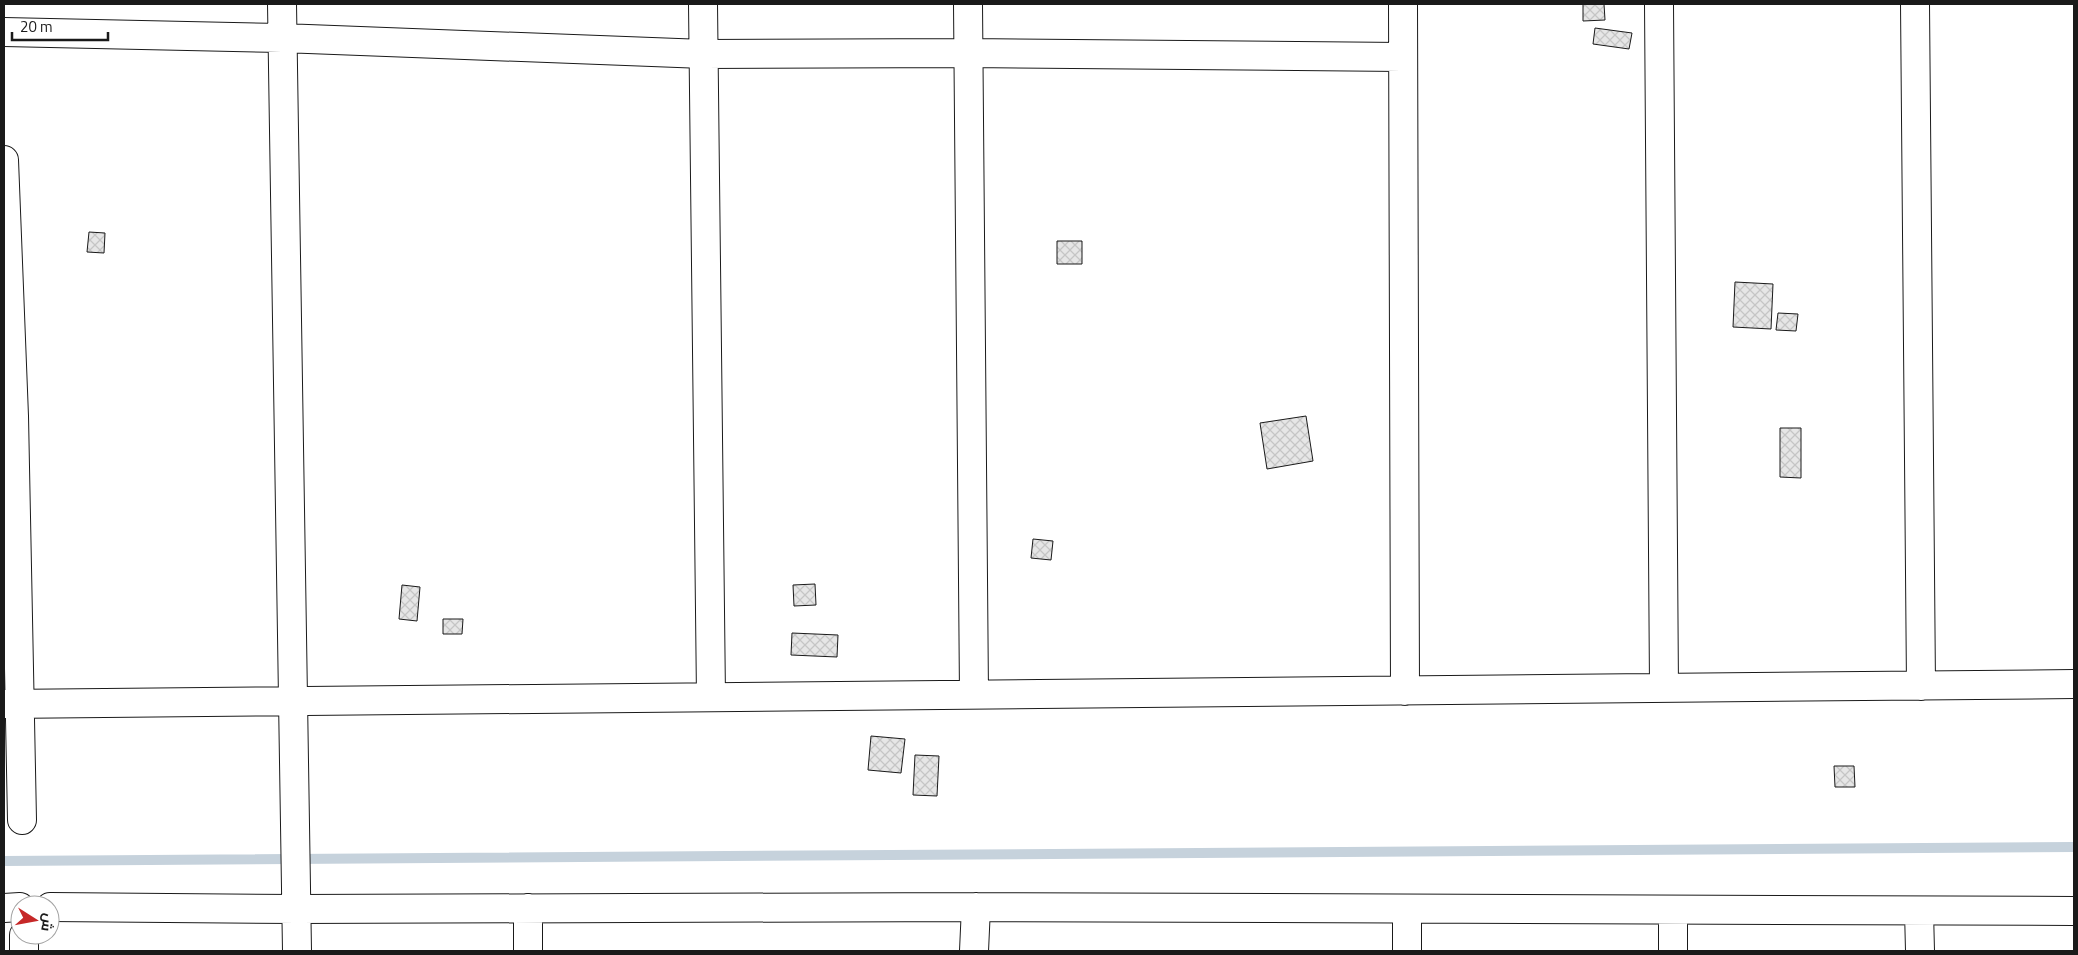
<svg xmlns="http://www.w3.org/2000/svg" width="2078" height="955" font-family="'Titillium Web',Cairo,sans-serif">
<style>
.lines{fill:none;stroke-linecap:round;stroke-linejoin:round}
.stream{stroke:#c6d2dc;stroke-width:10}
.building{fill:url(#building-cross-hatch);stroke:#1a1a1a}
.street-casing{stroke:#1a1a1a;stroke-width:30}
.street{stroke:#fff;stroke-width:28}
</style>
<defs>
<pattern id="building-cross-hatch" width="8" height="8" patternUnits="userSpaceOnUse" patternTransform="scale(1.25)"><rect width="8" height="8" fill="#e6e6e6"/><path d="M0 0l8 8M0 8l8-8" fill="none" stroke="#c5c5c5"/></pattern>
</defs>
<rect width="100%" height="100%" fill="#fff"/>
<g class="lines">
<path class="stream" d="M4,861L2074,847"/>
</g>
<path class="building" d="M1583,4H1604L1605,20L1583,21Z
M1595,28L1632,33L1629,49L1593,44Z
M89,232L105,233L104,253L87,252Z
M1057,241H1082V264H1057Z
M1735,282L1773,284L1771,329L1733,327Z
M1778,313L1798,314L1796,331L1776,330Z
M1306,416L1313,461L1267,469L1260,423Z
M1780,428H1801V478L1780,477Z
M1033,539L1053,541L1051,560L1031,558Z
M815,584L816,605L794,606L793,585Z
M402,585L420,587L417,621L399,619Z
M443,619H463L462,634H443Z
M792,633L838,635L837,657L791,655Z
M871,736L905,739L901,773L868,770Z
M915,755L939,756L937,796L913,795Z
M1834,766H1854L1855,787H1835Z"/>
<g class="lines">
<g class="street-casing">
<path id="street" d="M282,4L297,951
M703,4L711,697
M968,4L974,694
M1403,4L1405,691
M1659,4L1664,687
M1915,4L1921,686
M4,32L282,38L704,54L968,53L1402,57
M4,160L14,416L22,820
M4,704C694,698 1384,690 2074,684
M50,907L297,909L976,907L2074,911
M4,908L20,907
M1407,909V951
M1673,911V951
M1919,911L1920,951
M24,951V935
M528,951V908
M974,951L976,907"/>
</g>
<use href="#street" class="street"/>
</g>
<rect width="2078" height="955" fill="none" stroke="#1a1a1a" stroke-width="10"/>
<g transform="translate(35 920) rotate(101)"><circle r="24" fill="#ffffff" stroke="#a3a3a3"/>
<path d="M0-4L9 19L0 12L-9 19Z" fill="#c62828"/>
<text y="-8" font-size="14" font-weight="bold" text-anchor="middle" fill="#1a1a1a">ش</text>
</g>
<path d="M12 32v8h96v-8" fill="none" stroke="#1a1a1a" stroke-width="2.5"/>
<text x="20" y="32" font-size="15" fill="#1a1a1a" stroke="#ffffff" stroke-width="4" paint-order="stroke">20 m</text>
</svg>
